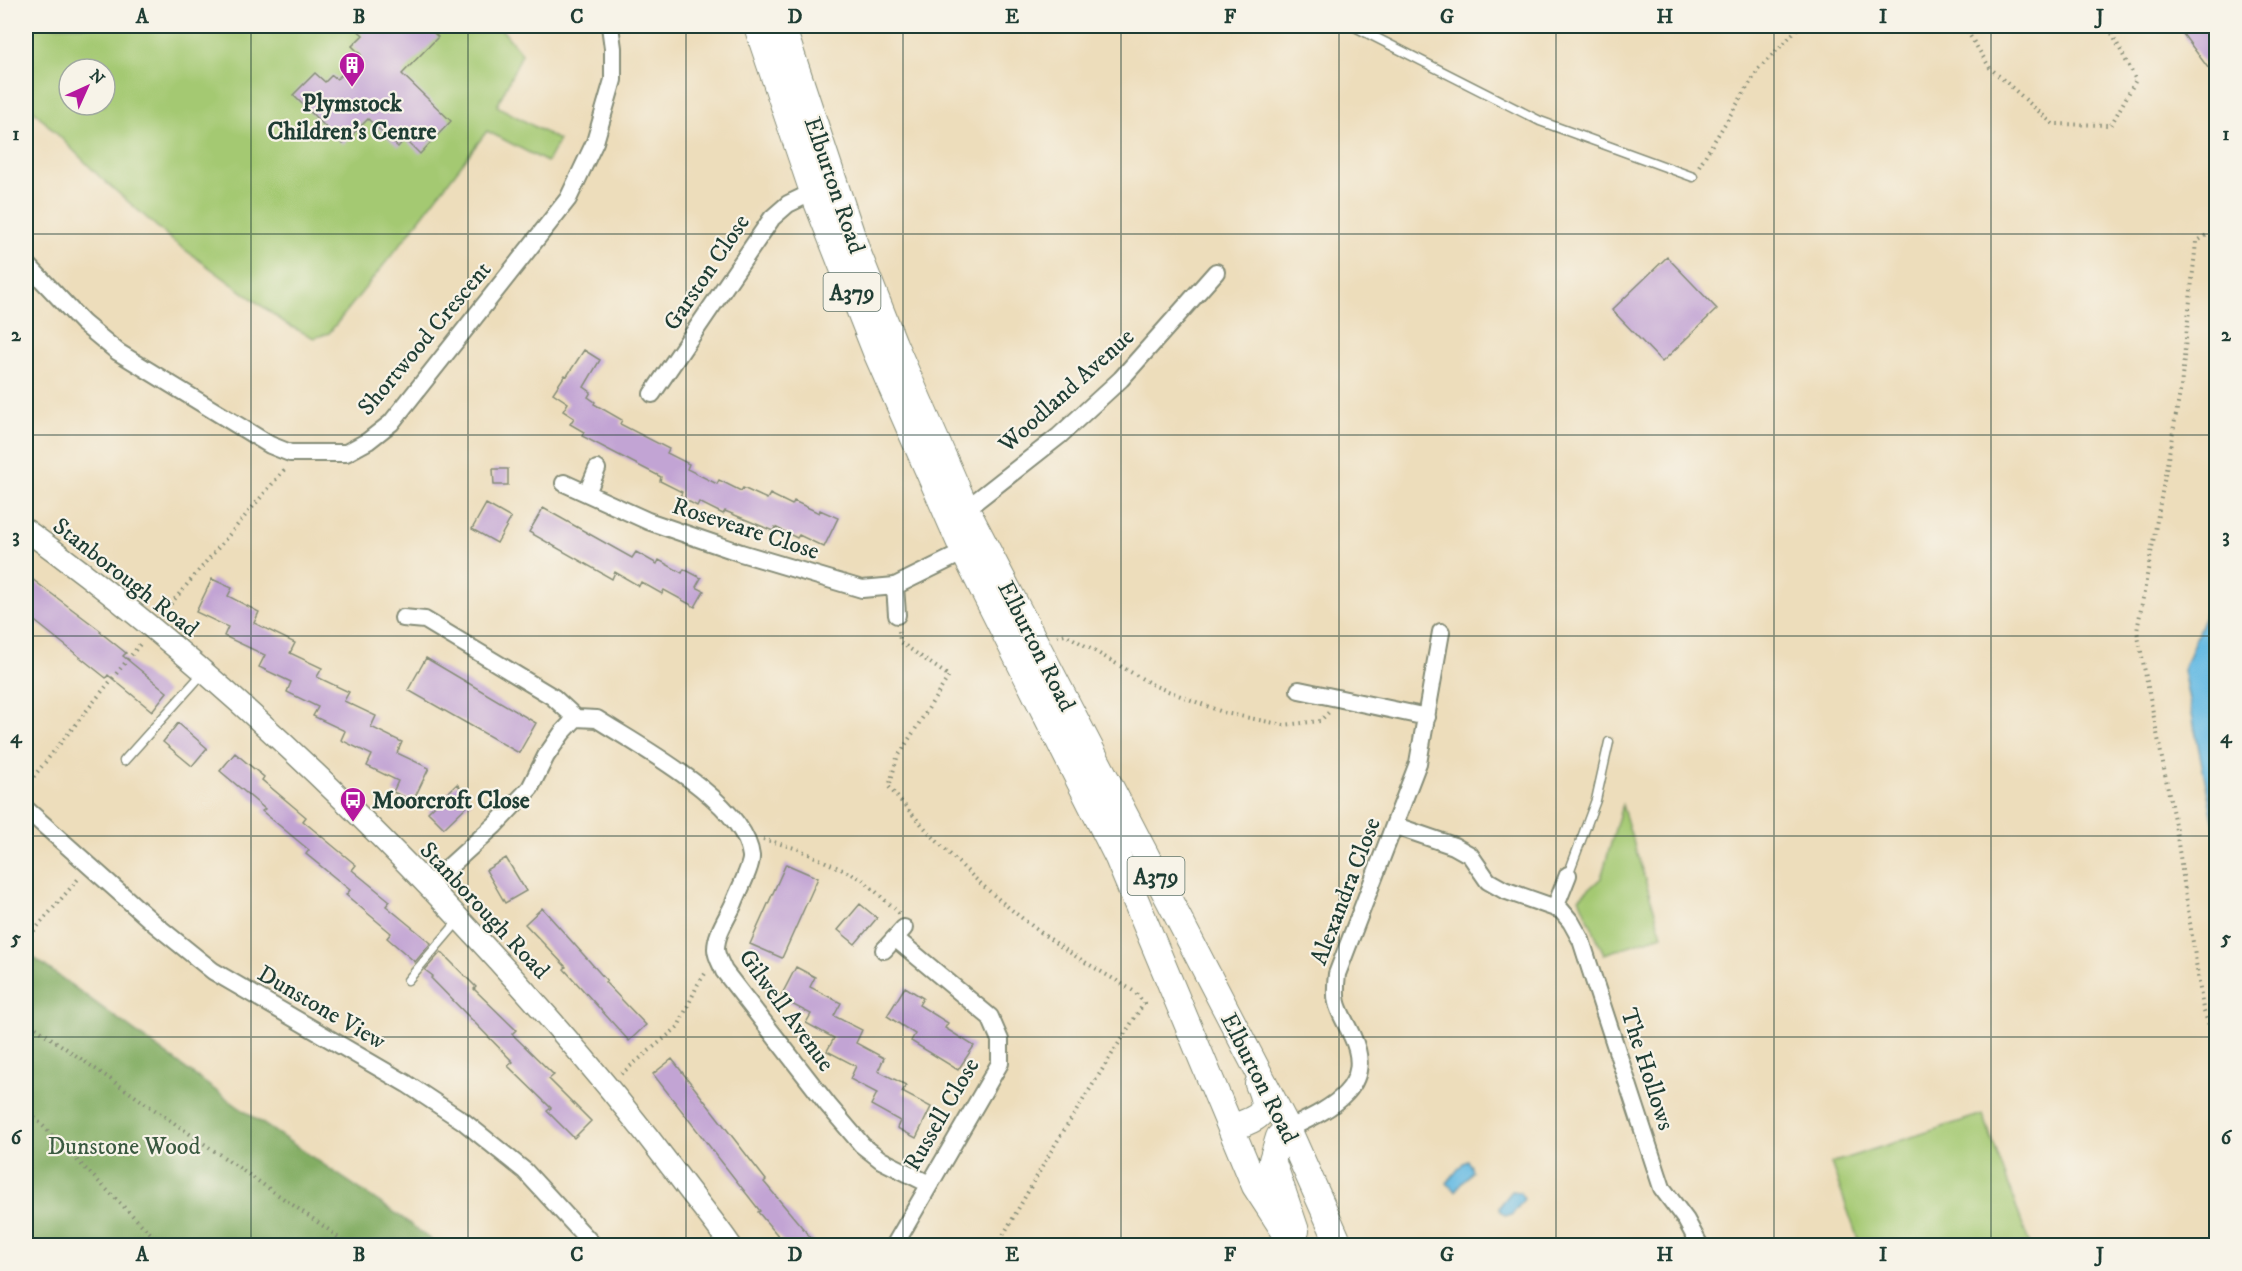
<svg xmlns="http://www.w3.org/2000/svg" width="2242" height="1271" font-family="'IM FELL DW Pica',serif">
<style>
.green{fill:#a4c972;stroke:#628353;stroke-width:1.5;fill-rule:evenodd}
.forest{fill:#83ad64;stroke:#51754c;stroke-width:1.5}
.water{fill:#67bbe3;stroke:#437c8c;stroke-width:1.5}
.building{fill:#c2a4d4}
.lines{fill:none;stroke-linecap:round;stroke-linejoin:round}
.service-casing{stroke:#868d78;stroke-width:11}
.minor-casing{stroke:#868d78;stroke-width:20}
.tertiary-casing{stroke:#868d78;stroke-width:24}
.primary-casing{stroke:#868d78;stroke-width:28}
.path{stroke:#868d78;stroke-width:4;stroke-dasharray:1.5 4.5;stroke-linecap:butt}
.service{stroke:#fff;stroke-width:8}
.minor{stroke:#fff;stroke-width:16}
.tertiary{stroke:#fff;stroke-width:21}
.primary{stroke:#fff;stroke-width:26}
.grid{fill:none;stroke:#1f3d34;stroke-width:1.5;stroke-opacity:0.55}
.labels{text-anchor:middle;stroke-width:4.5;stroke-linejoin:round;paint-order:stroke}
.shield{fill:#f7f3e8;stroke:#60746a;stroke-width:1.5}
.shield-label{font-size:22px;font-weight:bold;fill:#1f3d34}
.poi-label{font-size:24px;font-weight:bold;fill:#1f3d34;stroke:#f7f3e8}
.street-label{font-size:24px;fill:#1f3d34;stroke:#f7f3e8}
.park-label{font-size:24px;fill:#3a5940;stroke:#f7f3e8}
.neatline{fill:none;stroke:#1f3d34;stroke-width:2}
.grid-label{font-size:20px;text-anchor:middle;font-weight:bold;fill:#1f3d34}
</style>
<rect width="100%" height="100%" fill="#f7f3e8"/>
<filter id="ink" filterUnits="userSpaceOnUse"><feTurbulence type="fractalNoise" baseFrequency=".0167" numOctaves="2"/><feDisplacementMap in="SourceGraphic" scale="12" xChannelSelector="R" yChannelSelector="G"/><feConvolveMatrix kernelMatrix="1 2 1 2 8 2 1 2 1" color-interpolation-filters="sRGB"/></filter>
<filter id="wash" filterUnits="userSpaceOnUse"><feTurbulence type="fractalNoise" baseFrequency=".008" numOctaves="4" result="noise"/><feDisplacementMap in="SourceGraphic" scale="24" xChannelSelector="R" yChannelSelector="G"/><feGaussianBlur stdDeviation="1.35" result="paint"/><feColorMatrix in="noise" values="0 0 0 0 0 0 0 0 0 0 0 0 0 0 0 0 0 1.4 0 .05"/><feComposite in="paint" operator="in"/></filter>
<g filter="url(#wash)">
<rect width="100%" height="100%" fill="#edddbb"/>
<path class="green" d="M26,26H499L522,54L497,106L559,140L547,162L487,131L407,236L329,333L314,338L288,325L173,241L100,177L26,103ZM69,69H105V105H69Z
M1622,805L1662,935L1604,954L1579,898L1601,878Z
M1983,1114L2030,1245H1860L1831,1163Z"/>
<path class="forest" d="M26,952L237,1106L404,1219L437,1245H26Z"/>
<path class="water" d="M2216,587V834L2183,670Z
M1467,1161L1471,1166L1472,1171L1455,1191L1447,1183L1463,1163Z
M1512,1191L1520,1192L1524,1199L1512,1215H1505L1500,1211L1499,1207Z"/>
<g id="blocks">
<path class="building" d="M353,26H427L438,37L402,74L451,121L420,154L405,139L398,147L368,119L343,144L293,95L315,73L325,82L332,75L337,79L361,55L352,46L363,35Z
M2177,26H2217V80Z
M1667,257L1717,309L1662,362L1612,310Z
M584,350L600,360L584,387L591,392L588,397L595,402L594,404L622,420L620,424L669,449L667,453L689,464L687,469L717,484L719,480L741,491L743,488L767,499L770,494L792,505L794,501L819,513L820,510L838,518L824,547L799,535L797,538L775,527L773,531L725,511L723,514L699,502L697,506L680,497L682,492L660,481L661,477L582,436L584,432L570,424L574,418L563,411L568,403L553,393L565,375L567,376Z
M493,469H508V485H494Z
M486,504L511,518L497,543L472,529Z
M543,508L632,558L636,552L657,564L659,560L682,573L684,569L701,578L696,587L704,591L695,607L664,590L662,594L641,582L639,586L615,572L612,579L529,532Z
M32,579L101,631L100,632L126,653L123,656L167,692L152,711L108,675L106,678L26,614V588Z
M212,579L232,588L228,596L259,612L254,623L295,643L290,653L322,668L317,677L349,692L344,701L376,716L371,727L402,742L397,753L429,768L413,801L393,792L398,781L367,766L372,755L341,740L345,731L313,716L318,707L287,692L291,682L259,667L265,655L224,636L228,627L196,612Z
M426,658L536,723L519,753L408,690Z
M178,723L207,748L192,766L163,742Z
M235,753L264,777L262,780L306,817L303,821L356,865L352,870L390,901L386,906L431,943L415,962L387,938L391,933L346,895L350,890L306,854L309,850L262,811L265,809L220,771Z
M457,784L472,801L444,828L428,812Z
M506,858L526,891L505,903L486,870Z
M786,864L818,878L782,958L750,944Z
M860,904L877,918L855,944L838,930Z
M542,908L607,981L605,982L646,1025L629,1041L564,969L566,967L525,924Z
M441,952L476,987L474,989L516,1030L512,1034L554,1075L549,1079L591,1121L574,1138L547,1111L551,1108L508,1066L513,1062L431,978L433,976L425,970Z
M796,967L815,977L810,987L841,1003L834,1016L862,1030L856,1043L884,1058L878,1071L906,1085L902,1092L931,1107L916,1138L897,1128L900,1121L871,1105L877,1093L850,1079L856,1066L827,1051L834,1038L806,1023L811,1014L780,998Z
M905,987L923,998L919,1005L948,1023L945,1028L974,1046L958,1070L911,1041L915,1034L887,1016Z
M672,1059L766,1180L764,1182L817,1245H786L758,1212L760,1211L653,1074Z"/>
</g>
</g>
<g filter="url(#ink)">
<use href="#blocks" fill-opacity="0" stroke="#868d78" stroke-width="1.5"/>
<g class="lines">
<g class="service-casing">
<path id="service" d="M1353,26L1540,121L1693,177
M124,761L203,673
M1568,875L1596,800L1609,742
M408,980L460,919"/>
</g>
<g class="minor-casing">
<path id="minor" d="M26,263L83,323L118,352L270,445L290,453H346L368,441L391,423L568,199L595,142L613,80V48L610,26
M652,394L772,218L788,204L813,192
M564,483L648,521L741,553L862,589L895,586L964,552
M587,493L597,469
M966,509L1059,436L1121,379L1216,272
M895,586L897,615
M403,618L425,620L553,697L576,718L597,719C639,746 745,802 751,856C752,866 738,892 734,903C728,917 716,933 716,949C716,956 721,964 724,971L828,1105L862,1145L881,1160L929,1184
M1299,690L1427,717
M26,809L156,925L213,971L407,1084L463,1121L525,1171L594,1246
M1396,826L1454,846L1470,855L1488,881L1504,890L1561,910L1571,922L1581,940L1589,965L1662,1188L1686,1220L1700,1246
M429,885L495,825L530,788L546,756L562,733L576,718
M1555,908L1568,875
M884,950L904,928
M1288,1129C1327,1110 1377,1089 1352,1036C1339,1008 1333,1007 1337,974L1418,763L1441,632
M894,1246L1000,1063V1040L990,1017L895,938"/>
</g>
<g class="tertiary-casing">
<path id="tertiary" d="M26,530C213,666 381,828 534,1001C585,1058 633,1116 679,1177C696,1200 715,1222 731,1246"/>
</g>
<g class="primary-casing">
<path id="primary" d="M757,26L813,192L876,352L964,552L1118,858L1255,1186L1294,1246
M782,26L857,251L894,344L966,509L1288,1129L1340,1246
M1231,1128C1258,1118 1272,1115 1258,1084
M1288,1129L1279,1137L1272,1160L1296,1231"/>
</g>
<path class="path" d="M1964,26L1990,68L2053,124L2111,125L2136,80L2108,26
M1699,166L1758,70L1800,26
M2216,229L2196,242L2181,387L2137,631L2176,830L2203,1009L2216,1044
M163,613L284,470
M899,631L900,642L949,676L897,758L889,787C937,845 991,898 1053,941C1079,960 1108,975 1135,992L1144,1003L1053,1148L997,1246
M1057,636L1065,634L1155,686L1225,713L1284,725L1320,721L1329,712
M26,786L141,643
M763,839L798,849L862,879L899,913
M26,940L79,878
M26,1021L329,1230L348,1246
M621,1074L678,1027L698,984L707,971
M26,1109L163,1246"/>
<use href="#service" class="service"/>
<use href="#minor" class="minor"/>
<use href="#tertiary" class="tertiary"/>
<use href="#primary" class="primary"/>
</g>
</g>
<path class="grid" d="M251,26V1246M468,26V1246M686,26V1246M903,26V1246M1121,26V1246M1339,26V1246M1556,26V1246M1774,26V1246M1991,26V1246M26,234H2216M26,435H2216M26,636H2216M26,836H2216M26,1037H2216"/>
<defs>
<g id="building-pin" transform="scale(1.35)"><path d="M0 17L-7.5 6A9.5 9.5 0 1 1 7.5 6Z" fill="#b5179e" stroke="#f7f3e8"/><path d="M-4-6H4V6H1V3H-1V6H-4ZM-2.5-4.3h1.7v1.8h-1.7ZM.8-4.3h1.7v1.8H.8ZM-2.5-1h1.7V.8h-1.7ZM.8-1h1.7V.8H.8Z" fill="#fff"/></g>
<g id="bus-pin" transform="scale(1.35)"><path d="M0 17L-7.5 6A9.5 9.5 0 1 1 7.5 6Z" fill="#b5179e" stroke="#f7f3e8"/><path d="M-5-6H5V4H4V6H2V4H-2V6H-4V4H-5ZM-3.5-4V0h7V-4ZM-3.5 1.2v1.5H-2V1.2ZM2 1.2v1.5H3.5V1.2Z" fill="#fff"/></g>
</defs>
<g fill-rule="evenodd">
<use href="#building-pin" x="352" y="65"/>
<use href="#bus-pin" x="353" y="800"/>
</g>
<g class="labels">
<g class="shield">
<rect x="823.5" y="273" width="57" height="38" rx="4.5"/>
<rect x="1127.5" y="857" width="57" height="38" rx="4.5"/>
</g>
<g class="shield-label">
<text x="852" y="300">A379</text>
<text x="1156" y="884">A379</text>
</g>
<g class="poi-label">
<text x="352" y="111">Plymstock<tspan x="352" dy="28">Children's Centre</tspan></text>
<text x="372" y="808" text-anchor="start">Moorcroft Close</text>
</g>
<g class="street-label">
<text transform="translate(835 185) rotate(71)" y="8">Elburton Road</text>
<text transform="translate(706 272) rotate(-56)" y="8">Garston Close</text>
<text transform="translate(424 338) rotate(-50)" y="8">Shortwood Crescent</text>
<text transform="translate(1066 390) rotate(-42)" y="8">Woodland Avenue</text>
<text transform="translate(746 528) rotate(18)" y="8">Roseveare Close</text>
<text transform="translate(126 577) rotate(38)" y="8">Stanborough Road</text>
<text transform="translate(1037 646) rotate(63)" y="8">Elburton Road</text>
<text transform="translate(1345 891) rotate(-69)" y="8">Alexandra Close</text>
<text transform="translate(485 910) rotate(47)" y="8">Stanborough Road</text>
<text transform="translate(322 1007) rotate(30)" y="8">Dunstone View</text>
<text transform="translate(787 1010) rotate(54)" y="8">Gilwell Avenue</text>
<text transform="translate(1648 1069) rotate(72)" y="8">The Hollows</text>
<text transform="translate(1260 1078) rotate(63)" y="8">Elburton Road</text>
<text transform="translate(941 1114) rotate(-60)" y="8">Russell Close</text>
</g>
<g class="park-label">
<text x="124" y="1154">Dunstone Wood</text>
</g>
</g>
<rect width="2242" height="1271" fill="none" stroke="#f7f3e8" stroke-width="66"/>
<g transform="translate(87 87) rotate(45)"><circle r="28" fill="#f7f3e8" stroke="#a1aaa0" stroke-width="1.5"/>
<path d="M0-4.5L10 22L0 15L-10 22Z" fill="#b5179e"/>
<text y="-9" font-size="16" font-weight="bold" text-anchor="middle" fill="#1f3d34">N</text>
</g>
<rect x="33" y="33" width="2176" height="1205" class="neatline"/>
<g class="grid-label">
<text x="142" y="23">A</text>
<text x="359" y="23">B</text>
<text x="577" y="23">C</text>
<text x="795" y="23">D</text>
<text x="1012" y="23">E</text>
<text x="1230" y="23">F</text>
<text x="1447" y="23">G</text>
<text x="1665" y="23">H</text>
<text x="1883" y="23">I</text>
<text x="2100" y="23">J</text>
<text x="16" y="140">1</text>
<text x="2226" y="140">1</text>
<text x="16" y="341">2</text>
<text x="2226" y="341">2</text>
<text x="16" y="542">3</text>
<text x="2226" y="542">3</text>
<text x="16" y="743">4</text>
<text x="2226" y="743">4</text>
<text x="16" y="944">5</text>
<text x="2226" y="944">5</text>
<text x="16" y="1144">6</text>
<text x="2226" y="1144">6</text>
<text x="142" y="1261">A</text>
<text x="359" y="1261">B</text>
<text x="577" y="1261">C</text>
<text x="795" y="1261">D</text>
<text x="1012" y="1261">E</text>
<text x="1230" y="1261">F</text>
<text x="1447" y="1261">G</text>
<text x="1665" y="1261">H</text>
<text x="1883" y="1261">I</text>
<text x="2100" y="1261">J</text>
</g>
</svg>
